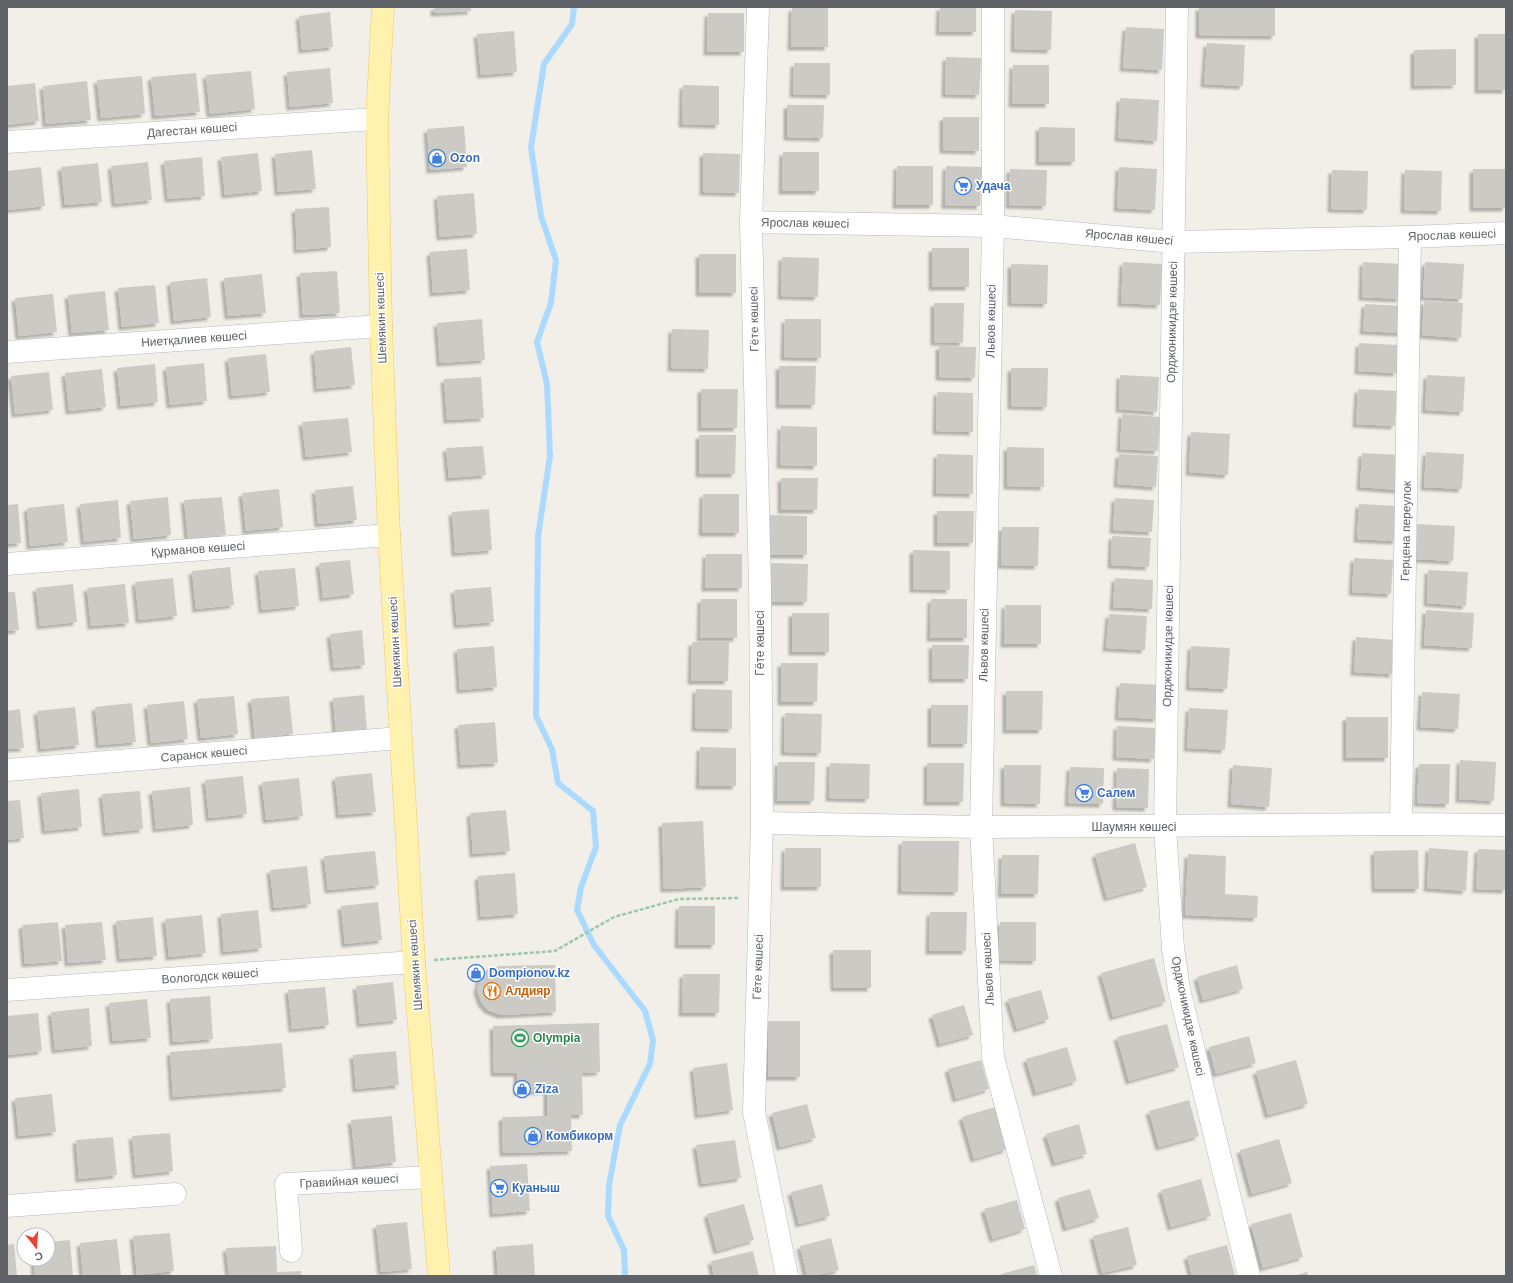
<svg xmlns="http://www.w3.org/2000/svg" width="1513" height="1283" font-family="Helvetica,sans-serif">
<style>
.lines{fill:none;stroke-linecap:round;stroke-linejoin:round}
.stream{stroke:#aadaff;stroke-width:6}
.building{fill:#cccac5;filter:url(#shadow)}
.minor-casing{stroke:#b5b8bc;stroke-width:23}
.major-casing{stroke:#f2c960;stroke-width:23}
.path{stroke:#9cc7a9;stroke-width:2.5;stroke-dasharray:4 2;stroke-linecap:butt}
.minor{stroke:#fff;stroke-width:22}
.major{stroke:#fff2af;stroke-width:22}
.labels{text-anchor:middle;stroke-width:3;stroke-linejoin:round;paint-order:stroke}
.street-label{font-size:12px;fill:#5f6368;stroke:#fff}
.shop-label{font-size:12px;font-weight:bold;fill:#366cbe;stroke:#fff;text-anchor:start}
.food-label{font-size:12px;font-weight:bold;fill:#c56008;stroke:#fff;text-anchor:start}
.leisure-label{font-size:12px;font-weight:bold;fill:#27864d;stroke:#fff;text-anchor:start}
</style>
<defs>
<filter id="shadow"><feDropShadow dx="-3.5" dy="3.5" stdDeviation="1" flood-color="#0004"/></filter>
</defs>
<rect width="100%" height="100%" fill="#f1efe8"/>
<g class="lines">
<path class="stream" d="M574,7L572,24L544,64L531,147L541,216L556,260L551,303L537,342L547,384L550,456L538,536L536,716L552,749L558,783L593,811L596,847L581,887L577,910L594,945L645,1011L653,1040L650,1064L620,1125L609,1185L608,1216L624,1250L625,1276"/>
</g>
<path class="building" d="M434,7H471V11L434,13Z
M940,7H976V32H939Z
M1199,7H1275V36L1199,35Z
M792,8H828V47H791Z
M1015,10L1052,11L1051,50L1014,49Z
M330,12L333,47L302,50L299,16Z
M708,13H744V52H707Z
M1126,27L1164,29L1162,70L1123,68Z
M514,31L517,72L481,75L477,34Z
M1478,34H1506V90H1478Z
M1207,43L1245,45L1243,86L1204,84Z
M1456,49V85L1414,86V50Z
M946,57L981,58L979,95L945,94Z
M794,63H830V95L793,94Z
M1013,65H1049V104H1012Z
M330,68L333,103L290,107L287,72Z
M251,71L255,109L210,114L206,75Z
M196,73L200,112L155,116L151,77Z
M142,76L145,114L101,118L97,80Z
M87,81L91,120L46,124L43,86Z
M35,83L39,121L7,125V86Z
M683,85L719,86V125L682,124Z
M1120,98L1159,100L1157,141L1118,138Z
M787,105H824L823,138L787,137Z
M943,117H979V151L943,150Z
M464,126L467,167L430,170L427,129Z
M1039,127L1075,128V162H1039Z
M312,150L316,189L278,192L275,154Z
M783,152H819V191H782Z
M258,153L262,191L225,195L221,157Z
M703,153L740,154L739,193L703,192Z
M202,157L205,196L168,199L164,161Z
M148,162L152,200L115,204L111,166Z
M98,163L102,202L65,205L61,167Z
M897,166H933V205H896Z
M946,166L982,167L980,206L945,205Z
M41,167L45,206L7,210V171Z
M1119,167L1157,169L1155,210L1117,208Z
M1010,169L1047,170L1046,206L1009,205Z
M1473,169H1506V208H1473Z
M1332,170L1368,171L1367,210L1331,209Z
M1405,170L1442,171L1441,211L1404,210Z
M474,193L477,234L440,237L437,196Z
M329,207L331,247L297,250L295,209Z
M932,248H969V287H932Z
M467,249L470,290L433,293L430,252Z
M699,254H736V293H699Z
M782,257L819,258L818,297L781,296Z
M1123,262L1162,264L1160,305L1121,303Z
M1363,262L1402,264L1400,299L1362,297Z
M1425,262L1464,264L1462,299L1423,297Z
M1011,264L1048,265L1047,304L1011,303Z
M337,271L340,313L303,315L300,273Z
M262,274L266,313L228,316L224,278Z
M207,278L211,317L174,321L170,282Z
M155,285L159,323L122,327L118,288Z
M105,291L109,330L72,333L68,295Z
M53,294L57,332L19,336L15,298Z
M1424,301L1463,303L1461,338L1422,335Z
M934,303H964L963,343L934,342Z
M1365,304L1404,306L1402,333L1363,331Z
M482,319L485,360L440,363L437,323Z
M785,319H821V358L784,357Z
M672,329L709,330L708,369L671,368Z
M1359,343L1398,345L1397,373L1358,371Z
M939,346L976,347L975,378L939,377Z
M351,347L355,385L317,389L314,351Z
M266,354L270,392L232,396L228,358Z
M204,363L207,401L170,405L166,367Z
M155,364L158,402L121,406L117,368Z
M779,366H816L815,405H779Z
M1011,368H1048L1047,407L1011,406Z
M102,369L106,407L69,411L65,373Z
M49,372L53,410L15,414L11,376Z
M1120,375L1159,377L1157,412L1119,409Z
M1427,375L1465,377L1463,412L1425,410Z
M481,377L484,418L447,420L444,379Z
M701,389H738L737,428H701Z
M1358,389L1397,391L1395,426L1356,424Z
M937,392L973,393V432L936,431Z
M1122,414L1160,417L1158,451L1120,449Z
M348,418L352,452L306,457L302,422Z
M781,426L817,427V466L780,465Z
M1191,432L1230,434L1228,475L1189,472Z
M699,435H736L735,474H699Z
M483,446L486,475L449,478L446,448Z
M1007,447L1044,448V487L1007,486Z
M1426,452L1464,454L1462,489L1424,487Z
M1362,453L1401,455L1399,490L1360,487Z
M937,454L973,455V494L936,493Z
M1119,454L1158,456L1156,487L1117,484Z
M781,478H818L817,510H781Z
M353,486L357,520L318,524L315,490Z
M279,489L283,527L246,531L242,493Z
M703,494H739V533H702Z
M168,497L171,535L134,539L130,501Z
M222,497L226,535L188,539L184,500Z
M1115,498L1154,500L1152,532L1113,530Z
M118,500L121,538L84,542L80,504Z
M18,504L21,543L7,544V505Z
M64,504L68,542L30,546L27,508Z
M1359,504L1398,506L1396,541L1357,539Z
M489,509L492,550L455,553L452,512Z
M937,511H974L973,543H937Z
M770,515L807,516V555H770Z
M1416,524L1455,526L1453,561L1415,559Z
M1002,527H1039L1038,566L1001,565Z
M1112,536L1151,538L1149,567L1111,565Z
M913,550L950,551V590L913,589Z
M706,554H742V588H705Z
M1354,558L1393,560L1391,594L1352,592Z
M350,560L354,594L323,598L319,563Z
M771,563L808,564L807,602H771Z
M230,567L234,605L196,609L192,571Z
M295,568L299,606L262,610L258,571Z
M1428,570L1468,572L1466,606L1427,603Z
M173,578L177,616L139,620L135,582Z
M1115,578L1153,580L1152,609L1113,607Z
M73,584L77,622L40,626L36,588Z
M125,584L129,623L91,626L87,588Z
M491,587L494,622L457,625L454,590Z
M7,592H15L19,630L7,631Z
M701,599H737V638H700Z
M931,599H967V638H930Z
M1005,605H1041V644H1004Z
M1426,610L1474,613L1472,648L1424,645Z
M792,613H829V652H792Z
M1109,614L1147,616L1145,650L1106,648Z
M362,630L365,665L334,668L330,634Z
M1356,637L1395,640L1393,674L1354,672Z
M692,642H729L728,681H691Z
M932,645H969L968,679H932Z
M494,646L497,687L460,690L457,649Z
M1191,646L1230,648L1227,689L1189,687Z
M781,663H818L817,702H781Z
M1120,683L1159,685L1157,719L1118,717Z
M696,689L732,690V729L695,728Z
M1006,691H1043L1042,730H1006Z
M1422,692L1460,694L1458,729L1420,727Z
M364,695L367,730L336,733L333,698Z
M234,696L238,734L201,738L197,699Z
M289,696L293,734L255,738L251,699Z
M184,701L188,739L151,743L147,705Z
M132,703L136,742L99,745L95,707Z
M931,705H968L967,744H931Z
M75,707L79,745L41,749L37,711Z
M1189,708L1228,710L1225,750L1187,748Z
M20,709L24,748L7,749V711Z
M785,713L822,714L821,753L784,752Z
M1346,717H1388V758H1346Z
M495,722L498,763L461,765L458,725Z
M1117,726L1156,728L1154,759L1116,757Z
M700,747L736,748V786H699Z
M1460,760L1496,762L1494,801L1459,799Z
M778,762H815L814,801H777Z
M830,763L870,764L869,799L829,798Z
M927,763H964L963,802H927Z
M1419,764H1450L1449,804L1417,803Z
M1004,765H1041L1040,804L1004,803Z
M1233,765L1272,768L1269,807L1231,804Z
M1070,767L1104,768L1103,804L1068,803Z
M1117,768L1149,769L1148,808L1116,807Z
M372,773L376,812L339,815L335,777Z
M243,776L247,814L209,818L205,780Z
M299,778L303,816L266,820L262,782Z
M190,787L193,825L156,829L152,791Z
M79,789L82,827L45,831L41,793Z
M140,791L143,829L106,833L102,794Z
M20,800L24,838L7,840V801Z
M506,810L510,851L473,854L470,813Z
M703,821L706,887L664,889L662,823Z
M902,841H959L958,892L901,891Z
M1135,843L1147,887L1107,898L1095,854Z
M785,848H821V887H784Z
M1429,848L1468,851L1466,891L1427,888Z
M1478,849L1506,850V890L1476,889Z
M1418,850L1419,889H1375L1374,851Z
M375,851L379,885L328,890L324,856Z
M1188,854L1226,856L1225,894L1258,896L1257,918L1185,915Z
M1002,855H1039L1038,894H1001Z
M307,866L311,904L274,908L270,870Z
M515,873L518,914L481,917L478,876Z
M378,902L382,940L345,944L341,906Z
M679,906H715V945H678Z
M258,910L262,948L224,952L221,914Z
M930,912H967L966,951H929Z
M202,915L206,953L169,957L165,919Z
M153,917L157,956L120,959L116,921Z
M58,922L62,961L25,964L22,925Z
M102,922L106,960L68,963L65,925Z
M1000,922H1036V961L999,960Z
M833,950H871V988H834Z
M1154,958L1166,1002L1113,1017L1101,973Z
M555,965L556,1012L501,1015L488,1010L481,1002L477,990L480,976L488,969L500,966Z
M1237,965L1243,989L1203,1000L1197,977Z
M683,974H720L719,1013H682Z
M393,982L397,1020L360,1024L356,986Z
M325,987L329,1025L292,1029L288,990Z
M1041,990L1049,1019L1017,1029L1008,999Z
M210,996L213,1039L173,1042L170,999Z
M147,999L151,1038L113,1041L109,1003Z
M964,1005L973,1035L940,1044L932,1015Z
M89,1008L92,1046L55,1050L51,1012Z
M38,1013L42,1051L7,1055V1016Z
M768,1021H800V1077H768Z
M599,1023L600,1072L582,1073L583,1115H571L572,1151L503,1153L502,1117L547,1116V1091L517,1092V1073H494L493,1026Z
M1167,1024L1179,1067L1129,1081L1117,1037Z
M1249,1036L1256,1063L1216,1074L1209,1047Z
M282,1043L286,1088L173,1097L170,1052Z
M1067,1047L1077,1081L1036,1093L1026,1059Z
M396,1051L399,1085L356,1089L353,1055Z
M981,1060L989,1089L956,1099L948,1069Z
M1296,1060L1308,1104L1268,1115L1256,1071Z
M727,1063L733,1110L698,1115L693,1068Z
M52,1094L56,1132L19,1136L15,1098Z
M1189,1100L1199,1136L1159,1147L1149,1111Z
M807,1104L816,1138L780,1147L772,1113Z
M995,1107L1007,1149L974,1159L962,1117Z
M392,1116L396,1162L356,1167L351,1120Z
M1079,1124L1087,1154L1055,1163L1046,1134Z
M170,1133L173,1171L136,1175L132,1136Z
M113,1137L117,1175L79,1179L76,1140Z
M1279,1139L1292,1183L1252,1194L1240,1150Z
M735,1140L741,1178L702,1184L696,1145Z
M527,1164L530,1211L493,1214L490,1166Z
M1201,1179L1211,1216L1171,1227L1161,1190Z
M822,1184L830,1216L799,1224L791,1192Z
M1090,1189L1099,1218L1066,1228L1058,1198Z
M1017,1200L1025,1229L993,1239L984,1209Z
M744,1204L754,1240L717,1251L707,1214Z
M1291,1213L1303,1257L1263,1268L1251,1224Z
M407,1222L412,1269L381,1272L376,1225Z
M1128,1227L1137,1265L1102,1273L1093,1236Z
M170,1233L174,1271L137,1275L133,1236Z
M831,1238L839,1270L813,1276H807L800,1246Z
M117,1239L121,1276H83L80,1243Z
M70,1240L73,1276H35L34,1259H48V1242Z
M14,1244L17,1276H7V1245Z
M533,1244L535,1276H498L496,1247Z
M1227,1245L1235,1276H1192L1187,1256Z
M276,1246L277,1272L301,1271V1276H229L226,1248Z
M753,1251L759,1276H714L711,1261Z
M1034,1265L1037,1276H1002L1001,1274Z
M1307,1272L1308,1276H1293Z"/>
<g class="lines">
<g class="minor-casing">
<path id="minor" d="M758,7L751,222L760,587L762,823L754,1112L787,1276
M993,7V226L981,827L993,1057L1051,1276
M1177,7L1165,827L1173,948L1179,989L1249,1276
M7,142L377,119
M751,222L993,226L1174,242L1410,237L1506,233
M7,352L381,326
M7,564L389,535
M7,770L400,738
M762,823L981,827L1401,824L1506,825
M1401,824L1410,237
M7,990L414,962
M7,1206L175,1194
M291,1251L286,1184L431,1177"/>
</g>
<g class="major-casing">
<path id="major" d="M383,7L377,119L381,326L389,535L414,962L439,1276"/>
</g>
<path class="path" d="M434,960L555,951L614,917L679,899L739,898"/>
<use href="#minor" class="minor"/>
<use href="#major" class="major"/>
</g>
<defs>
<g id="shop-ring" transform="scale(0.9)"><circle r="9.5" fill="#fff" stroke="#3f7fe0" stroke-width="1.5"/><path d="M-5-2.5h2.3a2.7 3.5 0 0 1 5.4 0H5L5.5 6h-11ZM-1.5-2.5h3a1.5 2.3 0 0 0-3 0Z" fill="#3f7fe0"/></g>
<g id="supermarket-ring" transform="scale(0.9)"><circle r="9.5" fill="#fff" stroke="#3f7fe0" stroke-width="1.5"/><path d="M-6-5.5h2.5l.6 2H6L4.5 2H-2.5L-4.4-4H-6ZM-1.5 3.2a1.3 1.3 0 1 0 .1 0ZM3 3.2a1.3 1.3 0 1 0 .1 0Z" fill="#3f7fe0"/></g>
<g id="restaurant-ring" transform="scale(0.9)"><circle r="9.5" fill="#fff" stroke="#e8710a" stroke-width="1.5"/><path d="M-5-6h1v4h1v-4h1v4h1v-4h1v5L-1.5 .5V6h-2V.5L-5-1ZM5-6V6H3V1.5H1.5Q1.5-4 5-6Z" fill="#e8710a"/></g>
<g id="stadium-ring" transform="scale(0.9)"><circle r="9.5" fill="#fff" stroke="#2e9e5b" stroke-width="1.5"/><path d="M0-5a6.5 5 0 1 0 0 10a6.5 5 0 1 0 0-10ZM-3.5-1.8h7v3.6h-7Z" fill="#2e9e5b"/></g>
</defs>
<g fill-rule="evenodd">
<use href="#shop-ring" x="437" y="158"/>
<use href="#supermarket-ring" x="963" y="186"/>
<use href="#supermarket-ring" x="1084" y="793"/>
<use href="#shop-ring" x="476" y="973"/>
<use href="#restaurant-ring" x="492" y="991"/>
<use href="#stadium-ring" x="520" y="1038"/>
<use href="#shop-ring" x="522" y="1089"/>
<use href="#shop-ring" x="533" y="1136"/>
<use href="#supermarket-ring" x="499" y="1188"/>
</g>
<g class="labels">
<g class="street-label">
<text transform="translate(192 130) rotate(-4)" y="4">Дагестан көшесі</text>
<text transform="translate(805 223) rotate(1)" y="4">Ярослав көшесі</text>
<text transform="translate(1452 235) rotate(-2)" y="4">Ярослав көшесі</text>
<text transform="translate(1129 237) rotate(5)" y="4">Ярослав көшесі</text>
<text transform="translate(381 318) rotate(-92)" y="4">Шемякин көшесі</text>
<text transform="translate(754 319) rotate(-91)" y="4">Гёте көшесі</text>
<text transform="translate(991 321) rotate(-89)" y="4">Львов көшесі</text>
<text transform="translate(1172 322) rotate(-89)" y="4">Орджоникидзе көшесі</text>
<text transform="translate(194 339) rotate(-4)" y="4">Ниетқалиев көшесі</text>
<text transform="translate(1406 531) rotate(-89)" y="4">Герцена переулок</text>
<text transform="translate(198 549) rotate(-4)" y="4">Құрманов көшесі</text>
<text transform="translate(395 642) rotate(-93)" y="4">Шемякин көшесі</text>
<text transform="translate(760 643) rotate(-90)" y="4">Гёте көшесі</text>
<text transform="translate(984 645) rotate(-89)" y="4">Львов көшесі</text>
<text transform="translate(1168 646) rotate(-89)" y="4">Орджоникидзе көшесі</text>
<text transform="translate(204 754) rotate(-5)" y="4">Саранск көшесі</text>
<text x="1134" y="831">Шаумян көшесі</text>
<text transform="translate(415 965) rotate(-94)" y="4">Шемякин көшесі</text>
<text transform="translate(758 967) rotate(-88)" y="4">Гёте көшесі</text>
<text transform="translate(988 969) rotate(-93)" y="4">Львов көшесі</text>
<text transform="translate(210 976) rotate(-4)" y="4">Вологодск көшесі</text>
<text transform="translate(1188 1016) rotate(78)" y="4">Орджоникидзе көшесі</text>
<text transform="translate(349 1181) rotate(-3)" y="4">Гравийная көшесі</text>
</g>
<g class="shop-label">
<text x="450" y="162">Ozon</text>
<text x="976" y="190">Удача</text>
<text x="1097" y="797">Салем</text>
<text x="489" y="977">Dompionov.kz</text>
<text x="535" y="1093">Ziza</text>
<text x="546" y="1140">Комбикорм</text>
<text x="512" y="1192">Куаныш</text>
</g>
<g class="food-label">
<text x="505" y="995">Алдияр</text>
</g>
<g class="leisure-label">
<text x="533" y="1042">Olympia</text>
</g>
</g>
<rect width="1513" height="1283" fill="none" stroke="#5f6368" stroke-width="16"/>
<g transform="translate(36 1247) rotate(163)"><circle r="19" fill="#ffffff" stroke="#bfc1c3"/>
<path d="M0-3L7 15L0 10L-7 15Z" fill="#ea4335"/>
<text y="-6" font-size="11" font-weight="bold" text-anchor="middle" fill="#5f6368">С</text>
</g>
</svg>
